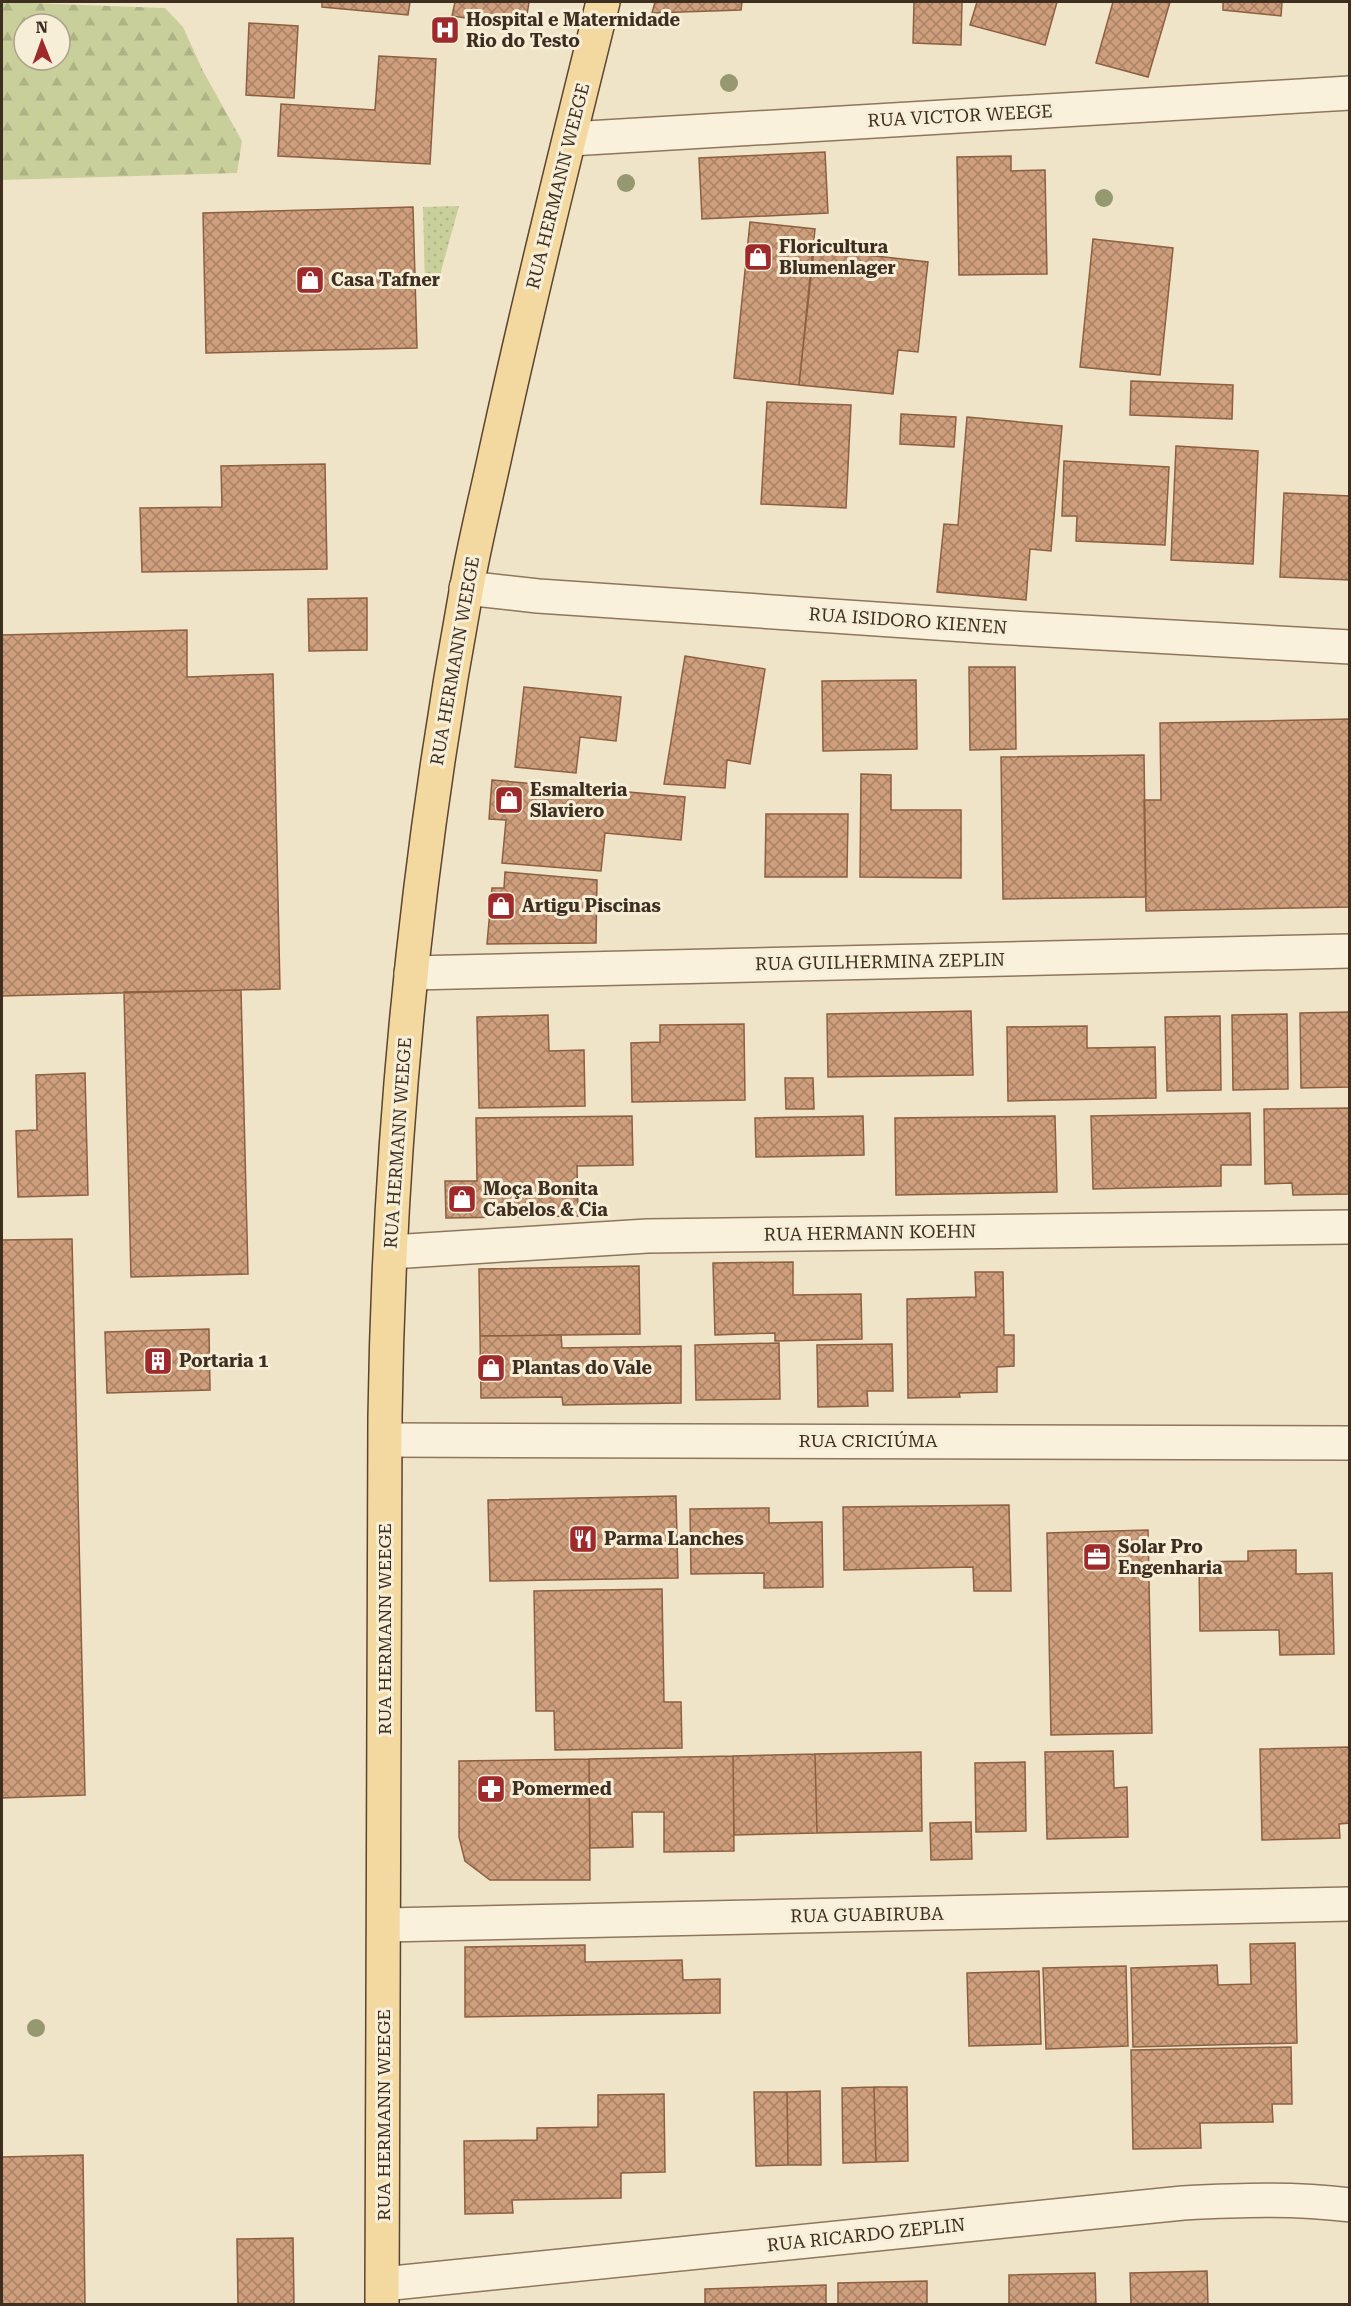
<svg xmlns="http://www.w3.org/2000/svg" width="1351" height="2306" font-family="'Roboto Serif',serif">
<style>
.grass{fill:url(#grass-dots)}
.forest{fill:url(#forest-firs);fill-rule:evenodd}
.building{fill:url(#building-cross-hatch);stroke:#8d5f41;stroke-width:1.5}
.lines{fill:none;stroke-linecap:round;stroke-linejoin:round}
.minor-casing{stroke:#8d765c;stroke-width:36}
.primary-casing{stroke:#5b4430;stroke-width:36}
.minor{stroke:#faf1dc;stroke-width:33}
.primary{stroke:#f3d9a0;stroke-width:33}
.tree{fill:#96986f}
.labels{text-anchor:middle;stroke-width:6;stroke-linejoin:round;paint-order:stroke}
.poi-label{font-size:18px;font-weight:bold;fill:#3d2e20;stroke:#f7eed8;text-anchor:start}
.street-label{font-size:18px;fill:#3d2e20;stroke:#f7eed8}
</style>
<defs>
<pattern id="grass-dots" width="8" height="8" patternUnits="userSpaceOnUse" patternTransform="scale(1.5)"><rect width="8" height="8" fill="#c9cf9b"/><path d="M2 2h.1M6 6h.1" fill="none" stroke="#aeb285" stroke-width="1.8" stroke-linecap="round"/></pattern>
<pattern id="forest-firs" width="22" height="20" patternUnits="userSpaceOnUse" patternTransform="scale(1.5)"><rect width="22" height="20" fill="#c9cf9b"/><path d="M5 1l3.5 6h-7zM16 11l3.5 6h-7z" fill="#aeb285"/></pattern>
<pattern id="building-cross-hatch" width="8" height="8" patternUnits="userSpaceOnUse" patternTransform="scale(1.5)"><rect width="8" height="8" fill="#cf9f7d"/><path d="M0 0l8 8M0 8l8-8" fill="none" stroke="#a98266"/></pattern>
</defs>
<rect width="100%" height="100%" fill="#f0e4c8"/>
<path class="grass" d="M459,206L437,286H425L423,207Z"/>
<path class="forest" d="M2,2L165,8L183,27L203,71L242,141L237,173L2,180ZM24,24H60V60H24Z"/>
<path class="building" d="M322,2H410L408,15L322,7Z
M455,2H529L525,27L452,16Z
M655,2H742L741,10L652,13Z
M914,2H962L961,45L913,43Z
M977,2H1057L1045,45L970,25Z
M1113,2H1170L1148,77L1096,63Z
M1223,2H1282L1281,16L1223,10Z
M249,23L298,26L294,98L246,95Z
M379,56L436,59L430,164L278,156L281,104L375,110Z
M825,152L828,213L702,219L699,158Z
M1011,156V171L1045,170L1047,274L959,275L957,157Z
M413,207L417,348L206,353L203,213Z
M750,222L815,229L799,385L734,378Z
M1093,239L1173,248L1160,375L1080,367Z
M814,249L928,262L918,352L898,350L893,394L799,385Z
M1131,381L1233,385L1232,419L1130,415Z
M767,402L851,405L846,508L761,504Z
M901,414L956,417L954,447L900,444Z
M967,417L1062,426L1051,551L1030,549L1026,600L937,592L944,524L958,525Z
M1176,446L1258,451L1253,564L1171,560Z
M1064,461L1169,467L1165,545L1076,541L1077,516H1062Z
M325,464L327,569L142,572L140,508L222,507L221,466Z
M1284,493L1350,496V580L1280,577Z
M367,598V650L309,651L308,599Z
M187,630V677L273,674L280,989L2,996V635Z
M685,656L765,669L750,764L727,760L725,788L664,784Z
M969,667H1015L1016,749L970,750Z
M916,680L917,749L823,751L822,681Z
M524,687L621,697L616,741L580,737L576,773L515,767Z
M1350,719V907L1146,911L1144,800H1161L1160,723Z
M1144,755L1146,897L1003,899L1001,757Z
M861,774L891,775V810H961V878L860,877Z
M492,780L685,797L681,840L605,833L601,871L502,863L506,820L489,819Z
M766,814H848L847,877H765Z
M505,872L597,880L596,943L487,944L492,888H504Z
M241,990L248,1274L131,1277L124,992Z
M971,1011L973,1075L828,1077L827,1014Z
M1350,1012V1087L1301,1088L1300,1013Z
M1287,1014L1288,1089L1233,1090L1232,1015Z
M548,1015L549,1051L584,1050L585,1106L479,1108L477,1017Z
M1220,1016L1221,1090L1167,1091L1165,1017Z
M744,1024L745,1100L632,1102L631,1043L660,1042V1025Z
M1087,1026V1048L1155,1047L1156,1098L1008,1101L1007,1027Z
M85,1073L88,1195L18,1197L16,1131L37,1130L36,1075Z
M785,1078H813L814,1109H786Z
M1350,1108L1349,1194L1293,1195L1292,1183L1265,1184L1264,1109Z
M1250,1113L1251,1165H1221V1186L1093,1189L1091,1116Z
M632,1116L633,1165L577,1166L578,1216L446,1218L445,1181H477L476,1118Z
M863,1116L864,1155L756,1157L755,1118Z
M1055,1116L1057,1192L896,1195L895,1118Z
M72,1239L85,1795L2,1798V1240Z
M793,1262V1295L861,1294L862,1339L775,1341V1333L715,1335L713,1263Z
M639,1266L640,1334L480,1336L479,1269Z
M975,1272H1003L1004,1335H1014V1366L997,1367V1392L959,1393L960,1397L908,1398L907,1299L976,1297Z
M209,1329L210,1390L107,1393L105,1332Z
M561,1335L562,1348L681,1346V1403L563,1405L562,1397L481,1398L480,1336Z
M779,1343L780,1399L696,1400L695,1345Z
M892,1344L893,1391H867L868,1406L818,1407L817,1345Z
M676,1496L678,1578L490,1581L488,1500Z
M1009,1505L1011,1591H974L973,1567L844,1570L843,1507Z
M769,1508V1523L822,1522L823,1587L764,1588V1573L691,1574L690,1509Z
M1148,1530L1152,1733L1051,1735L1047,1533Z
M1296,1550V1574L1332,1573L1334,1654L1280,1655L1279,1630L1200,1631L1199,1562L1248,1561V1551Z
M662,1589L664,1702H681L682,1748L555,1750L554,1711H536L534,1591Z
M1350,1747V1823L1339,1824L1340,1838L1262,1840L1260,1749Z
M1113,1751L1114,1788L1127,1787L1128,1837L1047,1839L1045,1752Z
M921,1752L922,1831L817,1833L815,1754Z
M815,1754L817,1833L734,1835L733,1756Z
M733,1756L734,1851L664,1852V1812H632L633,1847L590,1848L589,1759Z
M589,1759L590,1880H490L465,1861L459,1837V1761Z
M1025,1762L1026,1831L976,1832L975,1763Z
M971,1822L972,1859L931,1860L930,1823Z
M1295,1943L1297,2043L1133,2047L1131,1968L1217,1965L1218,1985L1251,1984L1250,1944Z
M585,1945V1962L682,1960L683,1980L720,1979V2013L465,2017V1947Z
M1126,1966L1128,2046L1046,2049L1043,1968Z
M1039,1971L1041,2044L969,2046L967,1973Z
M1291,2047L1292,2104H1272L1273,2122L1200,2123L1201,2148L1133,2149L1131,2050Z
M874,2087L876,2162L843,2163L842,2088Z
M874,2087H907L908,2161L876,2162Z
M820,2091L821,2165H788L787,2092Z
M754,2092H787L788,2165L756,2166Z
M664,2094L665,2172L621,2173V2198L512,2200L513,2213L465,2214L464,2141L537,2140V2128L598,2127V2095Z
M83,2155L85,2304H2V2157Z
M293,2238L294,2304H238L237,2239Z
M1207,2271L1208,2304H1215H1131L1130,2273Z
M1095,2273L1096,2304H1009V2275Z
M927,2281V2304H838V2283Z
M826,2285V2304H705V2289Z"/>
<g class="lines">
<g class="minor-casing">
<path id="minor" d="M570,139L1350,93
M466,588L538,596L995,627L1350,647
M411,973L1350,951
M391,1252L647,1236L1350,1227
M386,1440L1350,1443
M385,1925L1350,1904
M383,2284L1183,2203C1239,2200 1294,2198 1350,2205"/>
</g>
<g class="primary-casing">
<path id="primary" d="M382,2304L385,1417C389,1140 416,864 466,592C474,545 486,498 496,451C529,300 566,151 603,2"/>
</g>
<use href="#minor" class="minor"/>
<use href="#primary" class="primary"/>
</g>
<g class="tree">
<circle cx="729" cy="83" r="9"/>
<circle cx="626" cy="183" r="9"/>
<circle cx="1104" cy="198" r="9"/>
<circle cx="36" cy="2028" r="9"/>
</g>
<defs>
<g id="hospital-square" transform="scale(1.5)"><rect x="-9" y="-9" width="18" height="18" rx="4" fill="#9e2a2b" stroke="#f7eed8"/><path d="M-5-5h3v3.5h4V-5h3V5h-3V1.5h-4V5h-3Z" fill="#fff"/></g>
<g id="shop-square" transform="scale(1.5)"><rect x="-9" y="-9" width="18" height="18" rx="4" fill="#9e2a2b" stroke="#f7eed8"/><path d="M-5-2.5h2.3a2.7 3.5 0 0 1 5.4 0H5L5.5 6h-11ZM-1.5-2.5h3a1.5 2.3 0 0 0-3 0Z" fill="#fff"/></g>
<g id="building-square" transform="scale(1.5)"><rect x="-9" y="-9" width="18" height="18" rx="4" fill="#9e2a2b" stroke="#f7eed8"/><path d="M-4-6H4V6H1V3H-1V6H-4ZM-2.5-4.3h1.7v1.8h-1.7ZM.8-4.3h1.7v1.8H.8ZM-2.5-1h1.7V.8h-1.7ZM.8-1h1.7V.8H.8Z" fill="#fff"/></g>
<g id="restaurant-square" transform="scale(1.5)"><rect x="-9" y="-9" width="18" height="18" rx="4" fill="#9e2a2b" stroke="#f7eed8"/><path d="M-5-6h1v4h1v-4h1v4h1v-4h1v5L-1.5 .5V6h-2V.5L-5-1ZM5-6V6H3V1.5H1.5Q1.5-4 5-6Z" fill="#fff"/></g>
<g id="office-square" transform="scale(1.5)"><rect x="-9" y="-9" width="18" height="18" rx="4" fill="#9e2a2b" stroke="#f7eed8"/><path d="M-6-3h4V-5.5h4V-3h4V5H-6ZM-1-4.5V-3h2v-1.5ZM-6 0V1H6V0Z" fill="#fff"/></g>
<g id="pharmacy-square" transform="scale(1.5)"><rect x="-9" y="-9" width="18" height="18" rx="4" fill="#9e2a2b" stroke="#f7eed8"/><path d="M-2-6h4v4h4v4h-4v4h-4v-4h-4v-4h4Z" fill="#fff"/></g>
</defs>
<g fill-rule="evenodd">
<use href="#hospital-square" x="445" y="30"/>
<use href="#shop-square" x="758" y="257"/>
<use href="#shop-square" x="310" y="280"/>
<use href="#shop-square" x="509" y="800"/>
<use href="#shop-square" x="501" y="906"/>
<use href="#shop-square" x="462" y="1199"/>
<use href="#building-square" x="158" y="1361"/>
<use href="#shop-square" x="491" y="1368"/>
<use href="#restaurant-square" x="583" y="1539"/>
<use href="#office-square" x="1097" y="1557"/>
<use href="#pharmacy-square" x="491" y="1789"/>
</g>
<g class="labels">
<g class="poi-label">
<text x="466" y="26">Hospital e Maternidade<tspan x="466" dy="21">Rio do Testo</tspan></text>
<text x="779" y="253">Floricultura<tspan x="779" dy="21">Blumenlager</tspan></text>
<text x="331" y="286">Casa Tafner</text>
<text x="530" y="796">Esmalteria<tspan x="530" dy="21">Slaviero</tspan></text>
<text x="522" y="912">Artigu Piscinas</text>
<text x="483" y="1195">Moça Bonita<tspan x="483" dy="21">Cabelos &amp; Cia</tspan></text>
<text x="179" y="1367">Portaria 1</text>
<text x="512" y="1374">Plantas do Vale</text>
<text x="604" y="1545">Parma Lanches</text>
<text x="1118" y="1553">Solar Pro<tspan x="1118" dy="21">Engenharia</tspan></text>
<text x="512" y="1795">Pomermed</text>
</g>
<g class="street-label">
<text transform="translate(960 116) rotate(-3)" y="6">RUA VICTOR WEEGE</text>
<text transform="translate(558 186) rotate(-76)" y="6">RUA HERMANN WEEGE</text>
<text transform="translate(908 621) rotate(4)" y="6">RUA ISIDORO KIENEN</text>
<text transform="translate(455 661) rotate(-80)" y="6">RUA HERMANN WEEGE</text>
<text transform="translate(880 962) rotate(-1)" y="6">RUA GUILHERMINA ZEPLIN</text>
<text transform="translate(398 1143) rotate(-86)" y="6">RUA HERMANN WEEGE</text>
<text transform="translate(870 1233) rotate(-1)" y="6">RUA HERMANN KOEHN</text>
<text x="868" y="1447">RUA CRICIÚMA</text>
<text transform="translate(385 1629) rotate(-90)" y="6">RUA HERMANN WEEGE</text>
<text transform="translate(867 1915) rotate(-1)" y="6">RUA GUABIRUBA</text>
<text transform="translate(384 2115) rotate(-90)" y="6">RUA HERMANN WEEGE</text>
<text transform="translate(866 2235) rotate(-6)" y="6">RUA RICARDO ZEPLIN</text>
</g>
</g>
<rect width="1351" height="2306" fill="none" stroke="#3d2e20" stroke-width="6"/>
<g transform="translate(42 42) rotate(359)"><circle r="28" fill="#f7eed8" stroke="#ada18e" stroke-width="1.5"/>
<path d="M0-4.5L10 22L0 15L-10 22Z" fill="#9e2a2b"/>
<text y="-9" font-size="16" font-weight="bold" text-anchor="middle" fill="#3d2e20">N</text>
</g>
</svg>
